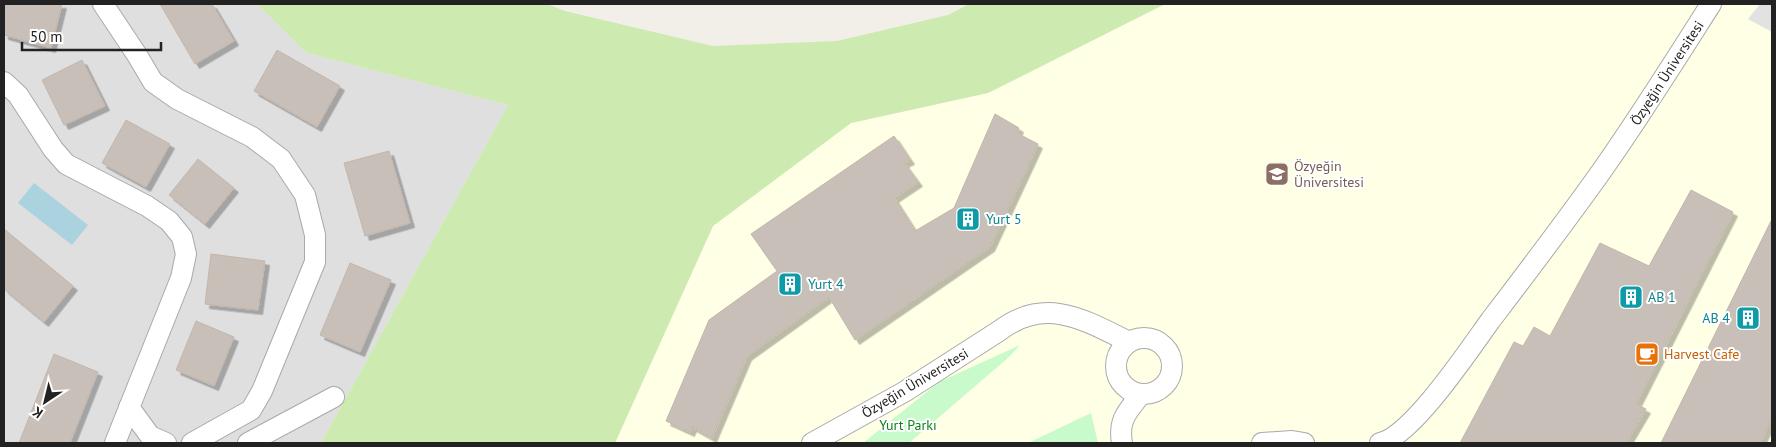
<svg xmlns="http://www.w3.org/2000/svg" width="1776" height="447" font-family="'PT Sans',sans-serif">
<style>
.residential{fill:#e0dfdf}
.education{fill:#ffffe5}
.grass{fill:#cdebb0}
.park{fill:#c8facc}
.parking{fill:#e2e2e2}
.water{fill:#aad3df}
.building{fill:#c7bfb8;stroke:#c4b6ab;filter:url(#shadow)}
.lines{fill:none;stroke-linecap:round;stroke-linejoin:round}
.minor-casing{stroke:#a9a9a9;stroke-width:22}
.minor{stroke:#fff;stroke-width:20}
.labels{text-anchor:middle;stroke-width:4;stroke-linejoin:round;paint-order:stroke}
.street-label{font-size:14px;fill:#222;stroke:#fff}
.education-label{font-size:14px;fill:#785e54;stroke:#fff;text-anchor:start}
.culture-label{font-size:14px;fill:#0d838f;stroke:#fff;text-anchor:start}
.food-label{font-size:14px;fill:#c56008;stroke:#fff;text-anchor:start}
.park-label{font-size:14px;fill:#0c8416;stroke:#fff}
</style>
<defs>
<filter id="shadow"><feDropShadow dx="4.5" dy="4.5" stdDeviation="0" flood-color="#0004"/></filter>
</defs>
<rect width="100%" height="100%" fill="#f2efe9"/>
<path class="residential" d="M4,4H257L307,53L508,105L321,443H4Z"/>
<path class="education" d="M1165,4H1772V443H615L713,226L851,123L988,93Z"/>
<path class="grass" d="M257,4H547L565,11L713,46L837,41L948,15L969,4H1165L988,93L851,123L713,226L615,443H321L508,105L307,53Z"/>
<path class="park" d="M1020,345L1009,357L909,443H863L939,382Z
M1091,413L1098,443H1028Z"/>
<path class="parking" d="M1760,4H1772V32L1748,19Z"/>
<path class="water" d="M34,183L88,225L72,245L18,203Z"/>
<path class="building" d="M4,4H62L51,48L4,35Z
M160,4H212L234,41L195,64Z
M277,50L340,86L317,127L254,91Z
M82,60L105,106L64,125L42,80Z
M995,114L1019,128L1017,133L1038,144L990,247L855,340L829,297L747,356L712,438L692,427L690,432L666,421L709,320L777,271L751,234L894,136L910,160L904,163L918,182L894,198L915,231L954,208Z
M126,120L170,144L146,187L102,163Z
M389,151L410,223L365,236L344,163Z
M198,159L234,188L205,224L169,195Z
M1691,190L1733,212L1636,404L1646,409L1626,443H1460L1514,342L1523,346L1534,327L1550,336L1600,243L1649,266Z
M1772,219V418L1760,443H1661Z
M4,229L73,286L44,322L4,289Z
M211,254L265,261L258,310L205,304Z
M350,263L391,280L360,352L320,335Z
M196,321L234,337L214,386L176,370Z
M54,354L98,372L70,443H19Z"/>
<g class="lines">
<g class="minor-casing">
<path id="minor" d="M103,4L137,55L153,82L177,99L252,137L281,159L305,195L315,235V262L262,391L251,410L192,443
M4,82L18,95L53,149L66,164L147,206L169,221L182,237L186,254L181,278L115,443
M1116 366a28 28 0 1 1 56 0a28 28 0 1 1-56 0Z
M129,407L150,436L166,443
M248,443L334,397
M812,443L904,392L999,331C1045,296 1083,319 1129,342
M1122,443C1118,420 1127,412 1141,394
M1262,443L1292,441L1304,443
M1380,443C1412,436 1469,350 1490,321C1528,271 1567,220 1603,169C1641,115 1676,59 1711,4"/>
</g>
<use href="#minor" class="minor"/>
</g>
<defs>
<g id="university-square" transform="scale(1.25)"><rect x="-9" y="-9" width="18" height="18" rx="4" fill="#8d6e63" stroke="#fff"/><path d="M0-5L7-2L0 1L-7-2ZM-4 1L0 2.5L4 1V4Q0 6-4 4Z" fill="#fff"/></g>
<g id="building-square" transform="scale(1.25)"><rect x="-9" y="-9" width="18" height="18" rx="4" fill="#0f9aa8" stroke="#fff"/><path d="M-4-6H4V6H1V3H-1V6H-4ZM-2.5-4.3h1.7v1.8h-1.7ZM.8-4.3h1.7v1.8H.8ZM-2.5-1h1.7V.8h-1.7ZM.8-1h1.7V.8H.8Z" fill="#fff"/></g>
<g id="cafe-square" transform="scale(1.25)"><rect x="-9" y="-9" width="18" height="18" rx="4" fill="#e8710a" stroke="#fff"/><path d="M-5.5-4.5H6V0H3Q3 3.5 0 3.5H-2.5Q-5.5 3.5-5.5 0ZM3-3.2v2h1.7v-2ZM-6 4.5H4V6H-6Z" fill="#fff"/></g>
</defs>
<g fill-rule="evenodd">
<use href="#university-square" x="1277" y="174"/>
<use href="#building-square" x="968" y="219"/>
<use href="#building-square" x="790" y="284"/>
<use href="#building-square" x="1631" y="297"/>
<use href="#building-square" x="1748" y="318"/>
<use href="#cafe-square" x="1647" y="354"/>
</g>
<g class="labels">
<g class="street-label">
<text transform="translate(1667 73) rotate(-57)" y="5">Özyeğin Üniversitesi</text>
<text transform="translate(915 383) rotate(-31)" y="5">Özyeğin Üniversitesi</text>
</g>
<g class="education-label">
<text x="1294" y="171">Özyeğin<tspan x="1294" dy="16">Üniversitesi</tspan></text>
</g>
<g class="culture-label">
<text x="986" y="224">Yurt 5</text>
<text x="808" y="289">Yurt 4</text>
<text x="1648" y="302">AB 1</text>
<text x="1730" y="323" text-anchor="end">AB 4</text>
</g>
<g class="food-label">
<text x="1664" y="359">Harvest Cafe</text>
</g>
<g class="park-label">
<text x="908" y="430">Yurt Parkı</text>
</g>
</g>
<rect width="1776" height="447" fill="none" stroke="#222222" stroke-width="10"/>
<g transform="translate(45 402) rotate(215)" stroke="#ffffff" stroke-width="4" paint-order="stroke">
<path d="M0-4L9 19L0 12L-9 19Z" fill="#222222"/>
<text y="-8" font-size="14" font-weight="bold" text-anchor="middle" fill="#222222">K</text>
</g>
<path d="M22 42v8h139v-8" fill="none" stroke="#222222" stroke-width="2.5"/>
<text x="30" y="42" font-size="15" fill="#222222" stroke="#ffffff" stroke-width="4" paint-order="stroke">50 m</text>
</svg>
